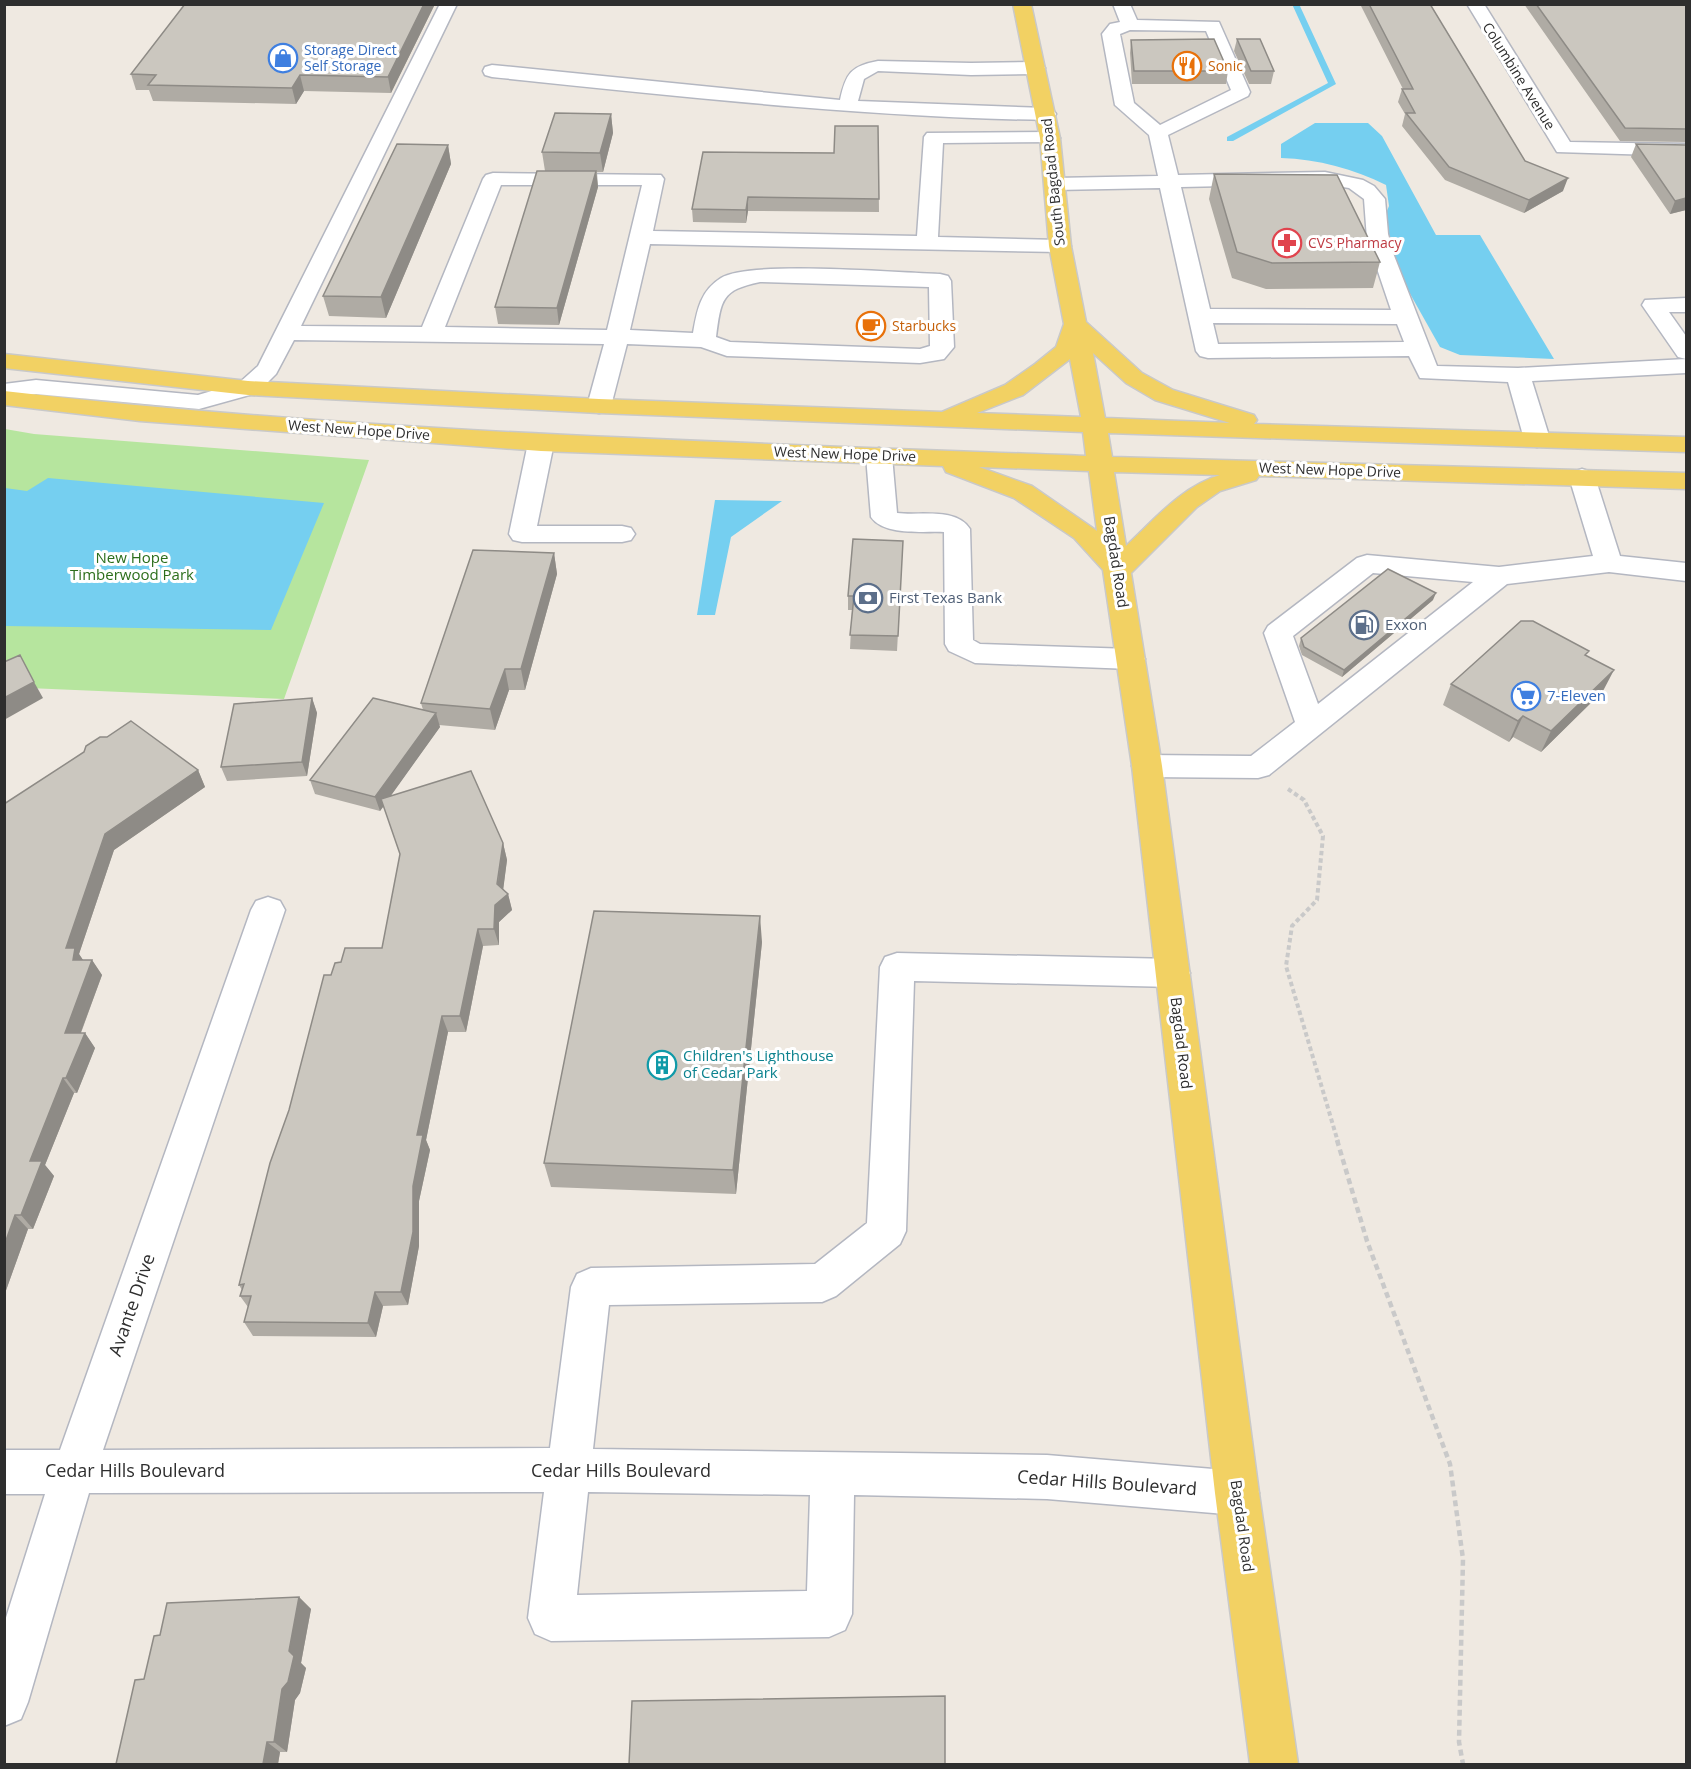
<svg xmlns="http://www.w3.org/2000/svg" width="1691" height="1769" font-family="'Open Sans',sans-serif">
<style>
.green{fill:#b6e59e}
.water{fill:#75cff0}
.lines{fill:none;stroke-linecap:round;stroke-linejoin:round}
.stream{fill:#75cff0;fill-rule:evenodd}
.minor-casing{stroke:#b4b7c1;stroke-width:3}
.major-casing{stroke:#c9c9c9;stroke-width:3}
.path-far1{stroke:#c9c9c9;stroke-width:4;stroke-dasharray:4.5 3;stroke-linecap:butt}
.path{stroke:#c9c9c9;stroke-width:4.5;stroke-dasharray:6 4;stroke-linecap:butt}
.minor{fill:#fff;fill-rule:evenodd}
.major{fill:#f2d163;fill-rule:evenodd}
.wall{fill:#afaba4}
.shaded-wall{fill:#8e8b86}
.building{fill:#cbc7bf;stroke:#8e8b86;stroke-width:1.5}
.labels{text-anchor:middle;stroke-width:6;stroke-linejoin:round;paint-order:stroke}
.far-shop-label{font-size:14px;fill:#366cbe;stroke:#fff;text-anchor:start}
.far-food-label{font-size:14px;fill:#c56008;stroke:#fff;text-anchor:start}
.far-street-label{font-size:14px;fill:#2e2e2e;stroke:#fff}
.far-health-label{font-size:14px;fill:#be3a42;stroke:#fff;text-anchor:start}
.park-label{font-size:15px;fill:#2c6e1b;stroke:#fff}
.street-label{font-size:15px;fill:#2e2e2e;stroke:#fff}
.service-label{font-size:15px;fill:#4e5e75;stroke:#fff;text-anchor:start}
.shop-label{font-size:15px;fill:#366cbe;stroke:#fff;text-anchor:start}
.culture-label{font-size:15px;fill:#0d838f;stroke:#fff;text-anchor:start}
.near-street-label{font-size:18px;fill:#2e2e2e;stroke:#fff}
</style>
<rect width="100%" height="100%" fill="#efe9e1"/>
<path class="green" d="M5,429L34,434L369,460L284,699L5,687Z"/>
<path class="water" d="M1315,123H1368L1382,136L1436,235H1480L1554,359L1460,355L1440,347L1377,235L1389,206L1386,185C1354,169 1318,159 1281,158V144Z
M48,478L324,503L271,630L5,626V488L27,491Z
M715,500L782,501L731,537L715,615H697Z"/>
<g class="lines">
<path class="stream" d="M1292,4H1299L1336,84L1233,141H1227V137L1328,83Z"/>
<g class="minor-casing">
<path id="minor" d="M440,4H457L301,326L422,327L483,179L486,175L493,173L661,175L664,179L653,231L917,236L924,137L927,133L1050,132L1057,134L1060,138L1057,142L943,143L938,237L1060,240L1068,241L1071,246L1068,251L1060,252L650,244L630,330L693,333C697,311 700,291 721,278C749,260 899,273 940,274L948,276L951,281L954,347L944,359L920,363L727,356L701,347L627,344L611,406L608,411L599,413L590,411L587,406L604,344L294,340L276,374L257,393L199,409L36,394L4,398V384L36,380L198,395L239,383L258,366ZM501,185H642L607,330L445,327ZM760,282L929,287L930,346L920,349L730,342L716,337C721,300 721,290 760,282Z
M1113,4H1130L1137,20L1219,22L1250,92L1248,96L1168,135L1178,175L1325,172L1363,180L1374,186L1385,199L1388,234L1393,253L1437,366L1518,368L1686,359L1678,357L1642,305L1645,300L1686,298V312H1669L1686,336V373L1532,381L1550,439L1546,444L1537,447L1528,444L1524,439L1508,382L1420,378L1409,356L1208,358L1200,356L1196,351L1160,188L1055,190L1048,188L1045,184L1048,180L1055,178L1158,176L1149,135L1115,105L1102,34L1110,24L1120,22ZM1130,30L1206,31L1231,90L1160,125L1134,103L1120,34ZM1325,184L1349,188L1364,199L1367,239L1391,310L1210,309L1181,187ZM1213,323L1397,324L1404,342L1218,344Z
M1467,4H1484L1570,142L1686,144V156L1557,152Z
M878,61L971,63L1036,62L1042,64L1045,68L1042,72L1036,74L971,75L878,71L864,79L858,101L1046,108L1053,110L1056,114L1053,118L1046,120C860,117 677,96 492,77L485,75L483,71L485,67L492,65L840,100C846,73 851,66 878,61Z
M541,435L550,438L554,443L537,526H622L631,528L635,534L631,540L622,542H522L513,540L509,534L528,443L532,438Z
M879,448L888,451L892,456L897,513C920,516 956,507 970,529L973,640L980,644L1131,649L1141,652L1145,659L1141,666L1131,669L975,663L949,651L945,644L944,532C923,531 884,536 871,517L866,456L870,451Z
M1582,469L1591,472L1595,477L1620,556L1686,563V581L1609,572L1507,584L1269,775L1258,778L1147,777L1136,774L1132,766L1136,758L1147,755L1251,756L1295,722L1264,633L1268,626L1357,558L1367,555L1499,567L1593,556L1569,477L1573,472ZM1373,573L1473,582L1318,704L1293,636Z
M268,897L280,901L285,910L103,1450L550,1448L571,1287L577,1274L591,1268L815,1264L867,1223L880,967L885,957L897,953L1173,959L1185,963L1190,973L1185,983L1173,987L914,981L906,1231L900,1244L836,1296L822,1302L609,1305L593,1449L1047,1455L1237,1471L1253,1477L1259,1493L1253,1509L1237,1515L1047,1499L854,1495L852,1614L845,1630L829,1637L551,1641L535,1634L528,1618L544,1492L89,1493L28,1702L21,1719L4,1726V1624L45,1494H4V1450H60L251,910L256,901ZM588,1492L810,1495L807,1591L577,1595Z"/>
</g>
<g class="major-casing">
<path id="major" d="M1013,4H1031L1060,138L1071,246L1086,322L1142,373L1173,390L1254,415L1257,420L1254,424L1686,437V452L1108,433L1112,457L1686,473V489L1259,476L1256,480L1220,491L1197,507L1131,573L1162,766L1259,1493L1298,1764H1250L1215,1493L1132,766L1103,570L1074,538L1014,498L946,472L943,466L541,451L140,421L4,405V391C364,433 725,442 1086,456L1083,432L599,413L248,395L4,368V354L248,381L599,399L942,412L1005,385L1035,364L1056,347L1064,324L1049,246L1040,138ZM1093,353L1126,383L1155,400L1230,423L1105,418ZM1070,359L1081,417L977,413L1023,395ZM979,467L1089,471L1097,531L1032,486ZM1114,472L1220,475C1181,487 1155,519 1126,546Z"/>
</g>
<path class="path-far1" d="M1288,789L1304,800L1323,836L1317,900L1292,926L1286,966L1338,1142"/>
<path class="path" d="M1337,1140L1367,1241L1450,1464L1463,1559L1459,1742L1463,1764"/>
<use href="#minor" class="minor"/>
<use href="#major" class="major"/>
</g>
<path class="wall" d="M185,4H435L391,93L304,91L296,104L153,101L149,90H136L131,74Z
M1360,4H1430L1525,161L1563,191L1524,213L1445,180L1402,126L1405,114L1398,102L1402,89H1403Z
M1524,4H1686V142L1620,141Z
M1237,39L1274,71L1271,84H1249L1234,51Z
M1131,40L1228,71L1226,84H1132L1130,53Z
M611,114L613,133L603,172H597L598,187L559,325L498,324L495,307L545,171L542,152Z
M878,126L879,212L748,211L746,223L693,222L692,209L834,153Z
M1636,144L1686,145V210L1670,214L1631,157Z
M448,145L451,164L386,318L329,316L323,296Z
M1214,174L1380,262L1373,288L1266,289L1232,278L1209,199Z
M903,541L897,651L850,649L852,610H848V596Z
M554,553L557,574L525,690H509L495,730L439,725L440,727L390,796L503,843L507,860L503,889L508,894L512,910L499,922V945L483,946L466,1032H448L426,1140L430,1150L419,1201V1246L408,1305L383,1306L376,1337L253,1336L244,1322L248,1307L240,1296L242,1290L239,1285L289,1110L331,975L341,962L382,948L400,854L384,806L380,811L315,794L310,780L423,710L421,703Z
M1433,600L1342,677L1302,655L1299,646L1301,638Z
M1587,656L1603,691L1541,752L1513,737L1509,742L1443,705L1451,684Z
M312,698L317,713L307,776L227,781L221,767Z
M198,770L205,787L114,850L79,954L83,960H92L102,975L81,1033H85L95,1048L77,1093H74L45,1165L54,1176L33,1229H28L4,1296V804Z
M762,942L736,1194L551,1187L544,1163Z
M299,1597L311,1609L301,1663L306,1668L300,1693L295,1700L287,1752H280L278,1764H116L160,1635Z"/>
<path class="shaded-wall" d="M424,4H435L391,93L388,77Z
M300,75L304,91L296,104L292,88Z
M611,114L613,133L603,172L600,153Z
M448,145L451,164L386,318L381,297Z
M596,171L598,187L559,325L557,308Z
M1568,178L1563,191L1524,213L1529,200Z
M748,197V211L746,223V210Z
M1686,198V210L1670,214L1675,201Z
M554,553L557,574L525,690L521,669Z
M1436,593L1433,600L1342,677L1344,670Z
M505,669L509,690L495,730L490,709Z
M1614,670L1603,691L1541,752L1551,731Z
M34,682L43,698L4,720V698Z
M312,698L317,713L307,776L302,762Z
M436,713L440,727L380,811L375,797Z
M1523,716L1513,737L1509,742L1518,721Z
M198,770L205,787L114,850L79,954L85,963L83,976L66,948L105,834Z
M503,843L507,860L502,899L508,894L512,910L499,922V945L494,929L495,905Z
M760,916L762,942L736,1194L733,1170Z
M478,929L483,946L466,1032L460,1016Z
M92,960L102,975L75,1048L65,1033Z
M442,1016L448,1032L426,1140L430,1150L419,1201V1246L408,1305L401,1292L413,1186L417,1135Z
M85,1033L95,1048L77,1093L66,1078Z
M63,1078L74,1093L45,1165L54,1176L33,1229L21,1215L30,1161Z
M15,1215L28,1229L4,1296V1246Z
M375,1292L383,1306L376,1337L368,1323Z
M299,1597L311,1609L301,1663L306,1668L300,1693L295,1700L287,1752L274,1742L282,1689Z
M267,1742L280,1752L278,1764H263Z"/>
<path class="building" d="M185,4H424L388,77L300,75L292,88L148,85L156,75L131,74Z
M1369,4H1430L1525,161L1568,178L1529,200L1449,167L1406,113H1415L1402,89H1413Z
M1536,4H1686V129L1625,128Z
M1214,39L1228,71H1134L1131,40Z
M1237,39H1260L1274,71H1251Z
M555,113L611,114L600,153L542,152Z
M835,126H878L879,199L748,197L746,210L692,209L703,152L834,153Z
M397,144L448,145L381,297L323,296Z
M1636,144L1686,145V198L1675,201Z
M537,171H596L557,308L495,307Z
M1214,174L1337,175L1380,262L1272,263L1237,252Z
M853,539L903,541L898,636L850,635L854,596H848Z
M473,550L554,553L521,669H505L490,709L421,703Z
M1388,569L1436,593L1344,670L1304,647L1301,638Z
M1521,621H1533L1589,651L1585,655L1614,670L1551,731L1523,716L1518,721L1451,684Z
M20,655L34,682L4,698V662Z
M312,698L302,762L221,767L234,704Z
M373,698L436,713L375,797L310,780Z
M131,721L198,770L105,834L66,948H75L73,960H92L65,1033H85L66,1078H63L30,1161H42L21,1215H15L4,1246V804L84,752L86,746L100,737H107Z
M471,771L503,843L497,884L508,894L495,905L494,929H478L460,1016H442L417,1135H423L413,1186V1232L401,1292H375L368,1323L244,1322L251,1296H240L244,1284L239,1285L270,1163L289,1110L324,975H331L335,963L341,962L345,948H382L400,854L381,799Z
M594,911L760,916L733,1170L544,1163Z
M299,1597L289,1651L294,1656L288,1682L282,1689L274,1742H267L263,1764H116L135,1680L144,1679L154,1636L160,1635L167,1603Z
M945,1696V1764H629L632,1701Z"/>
<defs>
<g id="shop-ring" transform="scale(1.5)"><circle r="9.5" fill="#fff" stroke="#3f7fe0" stroke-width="1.5"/><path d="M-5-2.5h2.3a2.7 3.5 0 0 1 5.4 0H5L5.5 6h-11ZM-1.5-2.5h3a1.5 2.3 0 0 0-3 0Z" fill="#3f7fe0"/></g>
<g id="restaurant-ring" transform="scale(1.5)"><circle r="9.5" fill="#fff" stroke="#e8710a" stroke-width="1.5"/><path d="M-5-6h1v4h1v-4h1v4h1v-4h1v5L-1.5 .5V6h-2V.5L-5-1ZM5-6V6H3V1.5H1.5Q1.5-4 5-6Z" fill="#e8710a"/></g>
<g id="pharmacy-ring" transform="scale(1.5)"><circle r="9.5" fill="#fff" stroke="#e0444e" stroke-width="1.5"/><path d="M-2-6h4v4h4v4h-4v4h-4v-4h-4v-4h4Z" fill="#e0444e"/></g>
<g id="cafe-ring" transform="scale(1.5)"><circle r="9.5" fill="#fff" stroke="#e8710a" stroke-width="1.5"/><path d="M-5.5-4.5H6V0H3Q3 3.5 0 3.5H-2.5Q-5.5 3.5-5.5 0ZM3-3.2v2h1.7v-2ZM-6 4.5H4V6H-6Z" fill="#e8710a"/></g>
<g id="bank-ring" transform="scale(1.5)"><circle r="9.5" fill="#fff" stroke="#5c6f8a" stroke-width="1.5"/><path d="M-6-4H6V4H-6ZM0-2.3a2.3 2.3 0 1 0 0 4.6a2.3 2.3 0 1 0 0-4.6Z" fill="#5c6f8a"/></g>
<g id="fuel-ring" transform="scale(1.5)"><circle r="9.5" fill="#fff" stroke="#5c6f8a" stroke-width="1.5"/><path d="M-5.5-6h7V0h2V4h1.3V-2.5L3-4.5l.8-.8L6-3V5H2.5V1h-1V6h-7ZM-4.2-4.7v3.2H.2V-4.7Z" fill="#5c6f8a"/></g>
<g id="supermarket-ring" transform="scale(1.5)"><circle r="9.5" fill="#fff" stroke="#3f7fe0" stroke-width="1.5"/><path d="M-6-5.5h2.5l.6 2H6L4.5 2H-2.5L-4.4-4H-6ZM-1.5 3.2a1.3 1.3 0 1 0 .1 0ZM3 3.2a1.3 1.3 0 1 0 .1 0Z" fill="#3f7fe0"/></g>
<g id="building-ring" transform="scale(1.5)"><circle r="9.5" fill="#fff" stroke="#0f9aa8" stroke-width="1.5"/><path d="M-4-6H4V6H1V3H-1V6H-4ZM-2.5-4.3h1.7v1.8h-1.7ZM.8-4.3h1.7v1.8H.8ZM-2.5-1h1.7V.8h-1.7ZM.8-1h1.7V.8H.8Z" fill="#0f9aa8"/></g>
</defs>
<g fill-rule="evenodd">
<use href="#shop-ring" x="283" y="58"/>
<use href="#restaurant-ring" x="1187" y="66"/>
<use href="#pharmacy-ring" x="1287" y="243"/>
<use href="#cafe-ring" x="871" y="326"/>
<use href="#bank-ring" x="868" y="598"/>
<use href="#fuel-ring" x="1364" y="625"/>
<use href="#supermarket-ring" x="1526" y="696"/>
<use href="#building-ring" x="662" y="1065"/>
</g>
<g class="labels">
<g class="far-shop-label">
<text x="304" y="55">Storage Direct<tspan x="304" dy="16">Self Storage</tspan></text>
</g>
<g class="far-food-label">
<text x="1208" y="71">Sonic</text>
<text x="892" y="331">Starbucks</text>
</g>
<g class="far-street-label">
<text transform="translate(1519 76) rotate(58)" y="5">Columbine Avenue</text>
<text transform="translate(1053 182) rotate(-96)" y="5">South Bagdad Road</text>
<text transform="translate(359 430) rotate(4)" y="5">West New Hope Drive</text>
<text transform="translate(845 454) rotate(2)" y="5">West New Hope Drive</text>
<text transform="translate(1330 470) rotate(2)" y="5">West New Hope Drive</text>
</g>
<g class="far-health-label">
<text x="1308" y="248">CVS Pharmacy</text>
</g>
<g class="park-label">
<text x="132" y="563">New Hope<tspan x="132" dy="17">Timberwood Park</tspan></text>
</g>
<g class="street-label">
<text transform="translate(1116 562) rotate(81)" y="5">Bagdad Road</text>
<text transform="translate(1181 1043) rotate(83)" y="5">Bagdad Road</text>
<text transform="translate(1242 1526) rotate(82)" y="5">Bagdad Road</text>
</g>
<g class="service-label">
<text x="889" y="603">First Texas Bank</text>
<text x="1385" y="630">Exxon</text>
</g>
<g class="shop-label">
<text x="1547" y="701">7-Eleven</text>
</g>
<g class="culture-label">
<text x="683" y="1061">Children's Lighthouse<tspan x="683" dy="17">of Cedar Park</tspan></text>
</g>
<g class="near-street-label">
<text transform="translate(132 1305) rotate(-71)" y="6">Avante Drive</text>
<text x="135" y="1477">Cedar Hills Boulevard</text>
<text x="621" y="1477">Cedar Hills Boulevard</text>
<text transform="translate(1107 1483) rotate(4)" y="6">Cedar Hills Boulevard</text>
</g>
</g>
<rect width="1691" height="1769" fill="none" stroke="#2e2e2e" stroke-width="12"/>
</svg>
